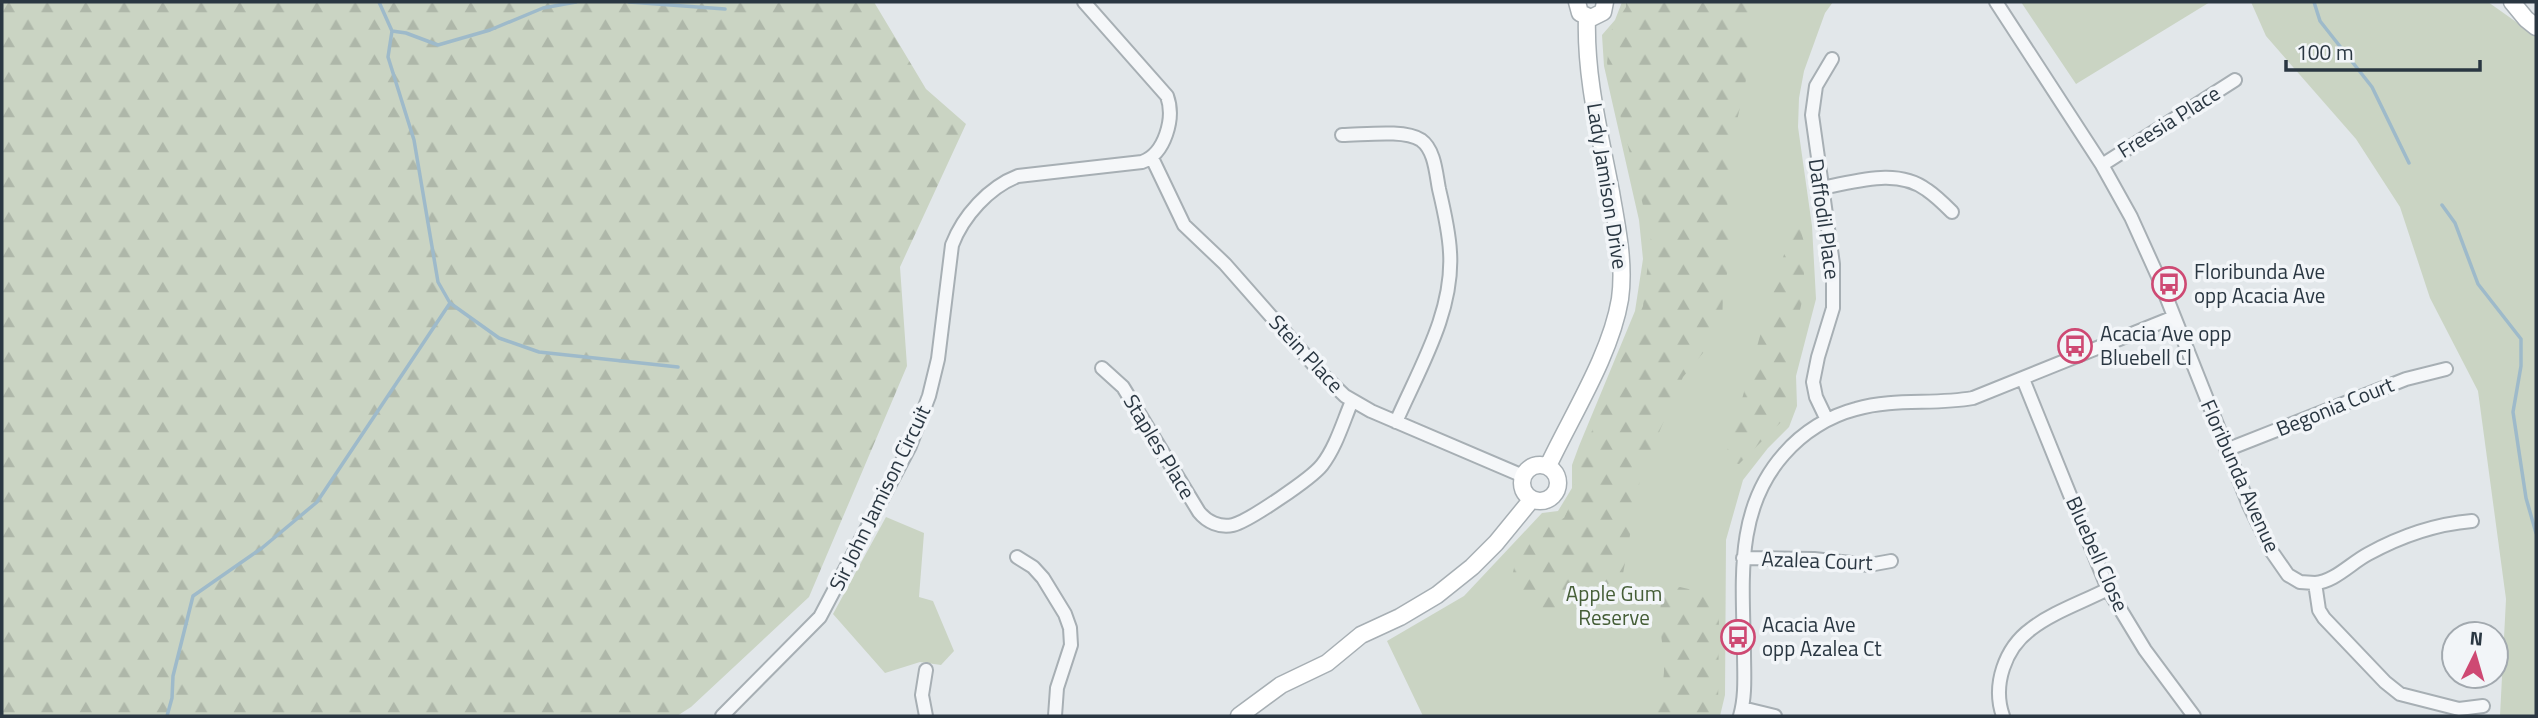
<svg xmlns="http://www.w3.org/2000/svg" width="2538" height="718" font-family="'Titillium Web',sans-serif">
<style>
.green{fill:#cad4c3}
.forest{fill:url(#forest-firs)}
.lines{fill:none;stroke-linecap:round;stroke-linejoin:round}
.stream{stroke:#9ebaca;stroke-width:3.5}
.street-casing{stroke:#a7afb4;stroke-width:16}
.secondary-casing{stroke:#a7afb4;stroke-width:19}
.street{stroke:#f5f7f9;stroke-width:12}
.secondary{stroke:#fff;stroke-width:16}
.labels{text-anchor:middle;stroke-width:7;stroke-linejoin:round;paint-order:stroke}
.street-label{font-size:21px;fill:#2a3742;stroke:#f2f5f8}
.poi-label{font-size:21px;fill:#2a3742;stroke:#f2f5f8;text-anchor:start}
.park-label{font-size:21px;fill:#455e37;stroke:#f2f5f8}
</style>
<defs>
<pattern id="forest-firs" width="22" height="20" patternUnits="userSpaceOnUse" patternTransform="scale(1.75)"><rect width="22" height="20" fill="#cad4c3"/><path d="M5 1l3.5 6h-7zM16 11l3.5 6h-7z" fill="#aeb7a9"/></pattern>
</defs>
<rect width="100%" height="100%" fill="#e2e7ea"/>
<path class="green" d="M1622,2H1833L1825,13L1804,71L1799,98L1798,127L1812,226L1816,299L1796,376L1797,406L1789,427L1768,448L1743,480L1726,540L1725,695L1720,716H1423L1387,641L1464,596L1542,513L1558,511L1572,488V465L1579,446L1635,311L1643,259L1639,220L1604,66L1602,35L1615,20Z
M2021,2H2210L2076,84Z
M2251,2H2488L2536,36V716H2500L2506,599L2478,391L2430,298L2400,207L2356,139L2266,36Z
M886,517L924,533L919,597L933,601L954,651L941,665L920,662L885,673L833,614Z"/>
<path class="forest" d="M2,2H874L926,89L966,124L900,267L907,366L809,597L691,707L677,716H2Z
M1626,2H1760L1755,11L1745,86L1735,129L1727,199L1732,251L1723,292L1722,330L1683,377L1641,474L1623,574L1587,598L1557,611L1519,604L1511,581L1520,542L1542,527L1564,518L1573,499L1576,470L1643,306L1651,237L1607,63L1611,31L1626,7Z
M1797,218L1804,242V293L1791,348L1787,416L1739,464L1724,462L1780,266Z
M1680,587L1701,592L1719,609L1718,716H1651C1660,699 1665,681 1664,662C1663,637 1654,613 1666,590Z"/>
<g class="lines">
<path class="stream" d="M379,2L392,31L388,57L414,140L438,282L450,303L499,338L539,352L678,367
M629,2L725,9
M2314,2L2320,21L2372,87L2409,163
M392,31L406,33L438,45L490,30L543,8L576,2
M2442,205L2455,223L2478,284L2521,339V366L2513,412L2526,498L2536,533
M167,716L172,698L173,676L193,596L262,548L317,502L450,303"/>
<g class="street-casing">
<path id="street" d="M1996,2L2102,165L2131,217L2160,281L2249,505L2272,552L2288,575L2300,582L2315,583L2319,610L2324,618L2385,682L2400,694L2459,709L2483,706
M1342,135C1363,135 1404,129 1421,140C1435,150 1436,174 1439,189C1444,210 1449,231 1450,252C1454,312 1419,369 1396,422
M1152,158L1184,225L1225,264L1321,373L1345,396L1371,411L1523,476
M2102,165L2235,80
M1821,188C1855,182 1897,167 1927,190C1936,196 1944,204 1952,212
M1102,368L1123,387L1199,512C1207,522 1220,528 1233,525C1249,521 1312,478 1322,465C1336,447 1343,422 1352,401
M2023,379L2108,589L2145,650L2194,716
M1827,420L1816,397L1813,382L1818,357L1833,308V264L1812,115L1816,86L1832,59
M2226,450L2406,379L2446,369
M1017,557L1033,567L1043,578L1065,614L1070,628L1071,645L1057,688L1055,716
M1743,558L1814,559L1869,565L1891,561
M2315,583C2334,582 2351,563 2368,554C2399,537 2436,524 2472,521
M926,670L922,695L926,716
M1742,708L1775,716
M722,716L820,617L910,446L929,396L938,359L952,245C963,216 989,187 1018,176L1142,162C1165,154 1175,118 1167,96L1084,2
M1740,716C1746,695 1744,674 1744,652C1743,582 1734,510 1784,454C1803,432 1829,416 1856,409C1894,398 1934,405 1973,398L2174,317
M2003,716C1992,685 2005,648 2031,629C2053,612 2083,602 2108,589"/>
</g>
<g class="secondary-casing">
<path id="secondary" d="M1577,2L1580,13L1591,18L1603,12L1605,2
M2512,2L2526,19L2536,27
M1522 483a18 18 0 1 1 36 0a18 18 0 1 1-36 0Z
M1548,466C1572,415 1611,354 1620,299C1625,263 1617,228 1611,192C1600,134 1585,77 1587,17
M1239,716L1281,685L1327,663L1361,635L1400,617L1437,595L1472,567L1496,543L1532,499"/>
</g>
<use href="#street" class="street"/>
<use href="#secondary" class="secondary"/>
</g>
<defs>
<g id="bus-ring" transform="scale(1.75)"><circle r="9.5" fill="#f2f5f8" stroke="#ce4973" stroke-width="1.5"/><path d="M-5-6H5V4H4V6H2V4H-2V6H-4V4H-5ZM-3.5-4V0h7V-4ZM-3.5 1.2v1.5H-2V1.2ZM2 1.2v1.5H3.5V1.2Z" fill="#ce4973"/></g>
</defs>
<g fill-rule="evenodd">
<use href="#bus-ring" x="2169" y="284"/>
<use href="#bus-ring" x="2075" y="346"/>
<use href="#bus-ring" x="1738" y="637"/>
</g>
<g class="labels">
<g class="street-label">
<text transform="translate(2169 122) rotate(-32)" y="7">Freesia Place</text>
<text transform="translate(1607 186) rotate(81)" y="7">Lady Jamison Drive</text>
<text transform="translate(1824 219) rotate(82)" y="7">Daffodil Place</text>
<text transform="translate(1306 354) rotate(47)" y="7">Stein Place</text>
<text transform="translate(2335 407) rotate(-22)" y="7">Begonia Court</text>
<text transform="translate(1159 447) rotate(59)" y="7">Staples Place</text>
<text transform="translate(2240 476) rotate(66)" y="7">Floribunda Avenue</text>
<text transform="translate(880 498) rotate(-64)" y="7">Sir John Jamison Circuit</text>
<text transform="translate(2097 554) rotate(66)" y="7">Bluebell Close</text>
<text transform="translate(1817 561) rotate(2)" y="7">Azalea Court</text>
</g>
<g class="poi-label">
<text x="2194" y="279">Floribunda Ave<tspan x="2194" dy="24">opp Acacia Ave</tspan></text>
<text x="2100" y="341">Acacia Ave opp<tspan x="2100" dy="24">Bluebell Cl</tspan></text>
<text x="1762" y="632">Acacia Ave<tspan x="1762" dy="24">opp Azalea Ct</tspan></text>
</g>
<g class="park-label">
<text x="1614" y="601">Apple Gum<tspan x="1614" dy="24">Reserve</tspan></text>
</g>
</g>
<rect width="2538" height="718" fill="none" stroke="#2a3742" stroke-width="7"/>
<g transform="translate(2475 655) rotate(5)"><circle r="33" fill="#f2f5f8" stroke="#a2a9af" stroke-width="2"/>
<path d="M0-5L12 26L0 18L-12 26Z" fill="#ce4973"/>
<text y="-10" font-size="19" font-weight="bold" text-anchor="middle" fill="#2a3742">N</text>
</g>
<path d="M2286 60v10h194v-10" fill="none" stroke="#2a3742" stroke-width="3.5"/>
<text x="2296" y="60" font-size="21" fill="#2a3742" stroke="#f2f5f8" stroke-width="5" paint-order="stroke">100 m</text>
</svg>
